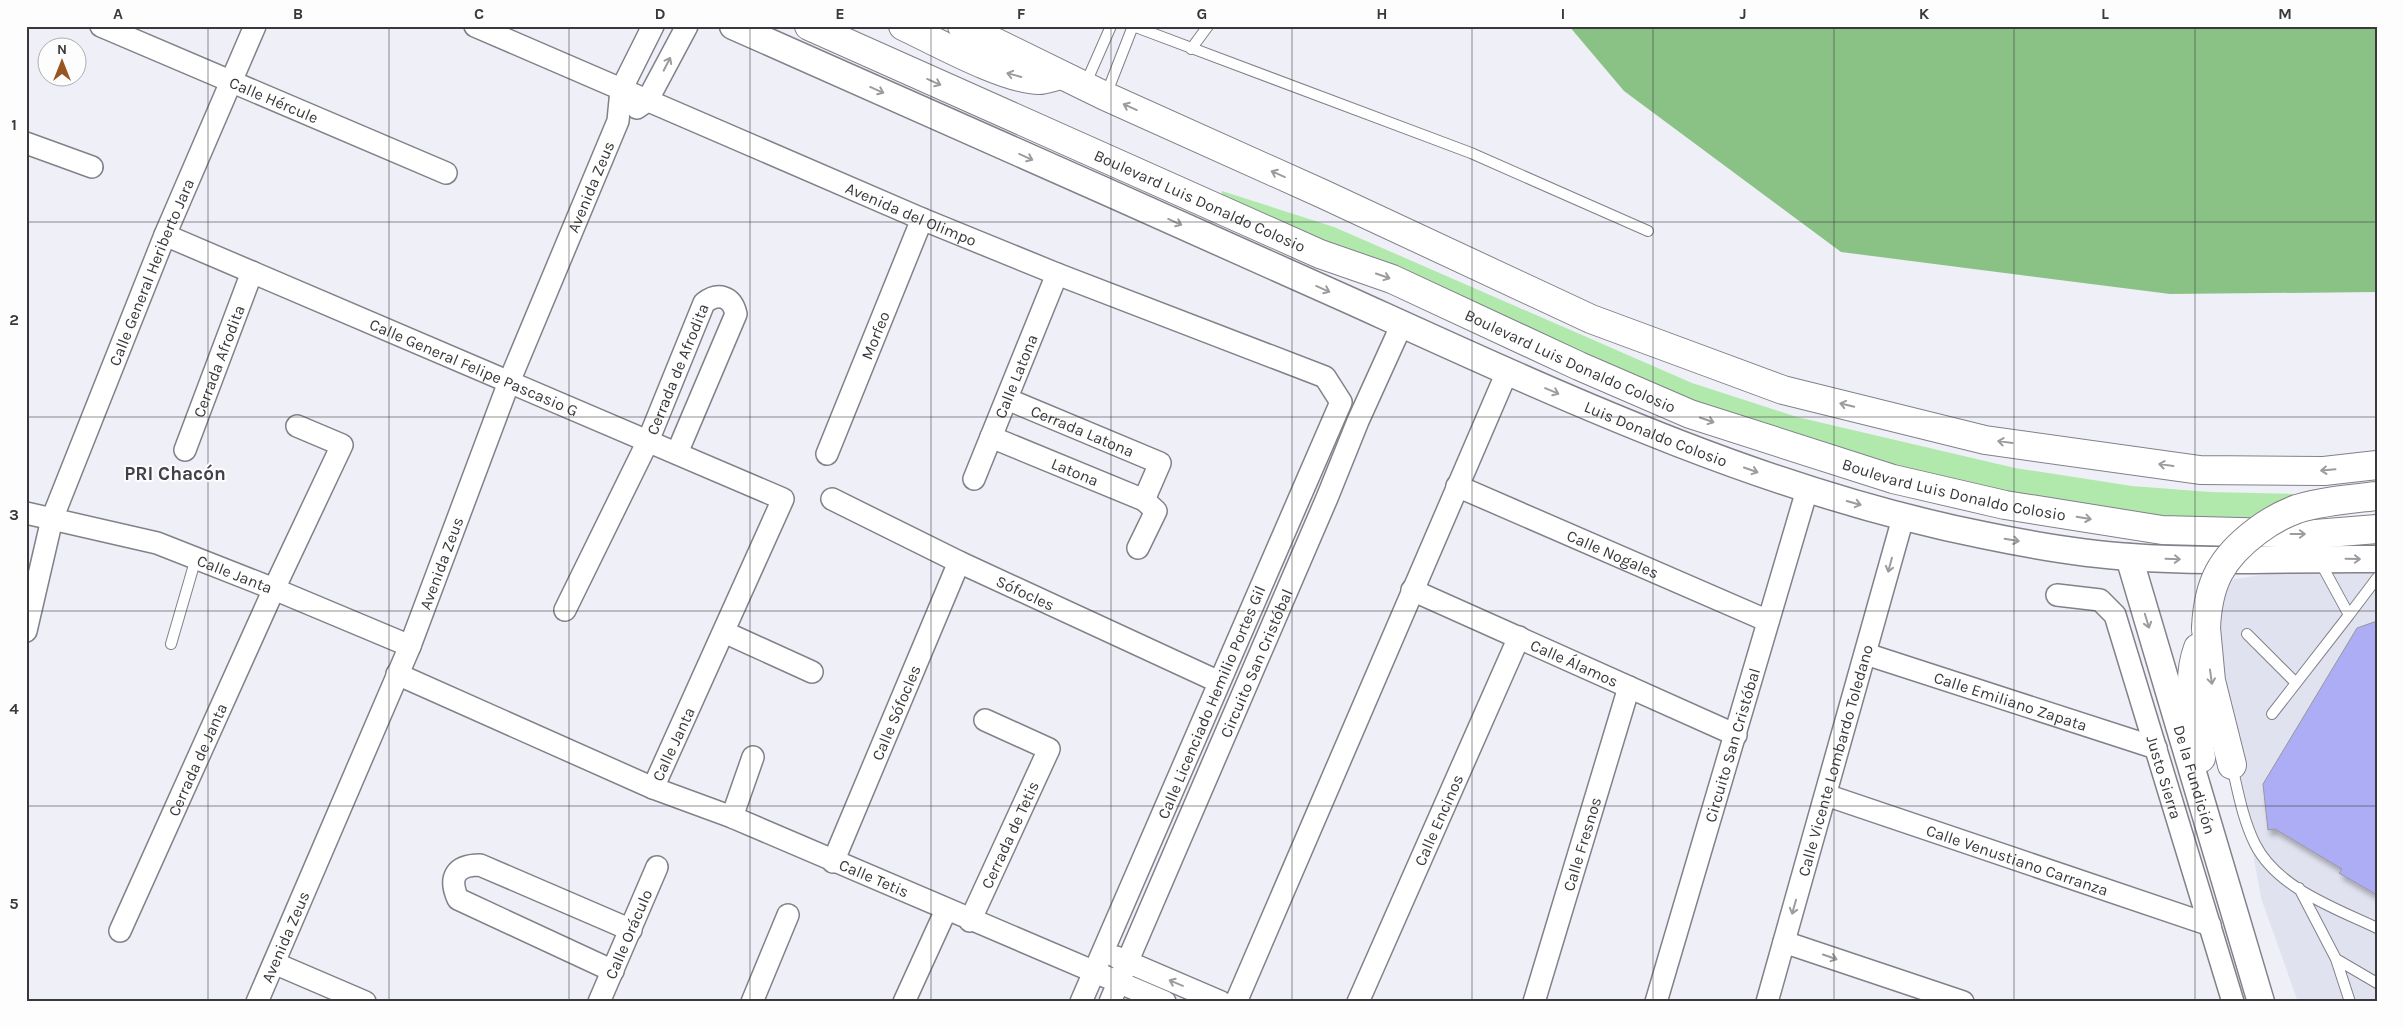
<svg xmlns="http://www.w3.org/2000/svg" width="2403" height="1028" font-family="Karla,sans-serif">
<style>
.built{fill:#e1e2f0}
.green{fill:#b1e9ac}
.forest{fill:#8ac285}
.building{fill:#adadf6;stroke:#96969d;filter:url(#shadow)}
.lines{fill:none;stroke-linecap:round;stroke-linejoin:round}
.service-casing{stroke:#818189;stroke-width:12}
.minor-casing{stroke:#818189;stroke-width:24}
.tertiary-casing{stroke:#818189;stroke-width:29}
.primary-casing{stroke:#818189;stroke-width:30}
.service{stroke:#fff;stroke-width:10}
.minor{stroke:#fff;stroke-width:21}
.tertiary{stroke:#fff;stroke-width:26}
.primary{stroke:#fff;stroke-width:28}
.primary-bridge-casing{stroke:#818189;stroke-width:30;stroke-linecap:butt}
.primary-bridge{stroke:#fff;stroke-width:28}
.oneway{stroke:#9c9c9e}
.grid{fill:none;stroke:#39393c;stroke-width:1;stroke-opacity:0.55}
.labels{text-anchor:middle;stroke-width:4;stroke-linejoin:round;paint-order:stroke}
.street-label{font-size:16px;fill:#39393c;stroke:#fdfdfe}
.quarter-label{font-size:19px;font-weight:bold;fill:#404046;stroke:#fdfdfe}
.neatline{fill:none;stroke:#39393c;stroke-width:2}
.grid-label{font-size:16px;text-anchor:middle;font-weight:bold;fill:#39393c}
</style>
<defs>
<filter id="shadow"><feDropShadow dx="3" dy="5.5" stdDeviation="2.5" flood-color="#0004"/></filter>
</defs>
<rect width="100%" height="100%" fill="#eeeff7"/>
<path class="built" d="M2377,570V1002H2298L2261,898L2212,624L2224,581L2273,573Z"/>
<path class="green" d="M1222,191L1334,227L1692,383L1797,417L2015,468L2132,486L2210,492L2296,494L2247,519L2141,515L2009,495L1886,469L1685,401L1221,196Z"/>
<path class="forest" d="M1569,26H2377V292L2170,294L1841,252L1624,91Z"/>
<path class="building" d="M2377,621V895L2339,873L2342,869L2275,829L2268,830L2263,784L2357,628Z"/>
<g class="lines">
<g class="service-casing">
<path id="service" d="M1191,49L1208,26
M1085,85L1111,26
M1106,95L1133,26L1471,153L1648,231
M2349,615L2377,578
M2247,634L2296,683
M171,644L196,558
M2272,714L2349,615L2319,560
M2232,766C2238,792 2243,820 2255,844C2277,888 2335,908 2377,928
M2299,888L2336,959L2350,1002
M2336,959L2377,983"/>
</g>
<g class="minor-casing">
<g id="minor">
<path id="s1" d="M101,26L446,173"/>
<path id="s2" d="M475,26L922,219L1057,274L1325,377L1341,402L1081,1002"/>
<path d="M637,108L647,101L687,26"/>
<path d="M26,143L92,167"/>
<path id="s3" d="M165,235L783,499L653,788"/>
<path id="s4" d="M1007,399L1160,463L1144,500"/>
<path id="s5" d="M991,437L1144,500L1156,511L1138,548"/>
<path id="s6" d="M185,450L252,272"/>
<path id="s7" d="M827,454L922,219"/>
<path id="s8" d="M974,479L1057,274"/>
<path id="s9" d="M1457,486L1768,621"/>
<path id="s10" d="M832,499L959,562L1219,682"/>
<path id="s11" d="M26,513L157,543L274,589L410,646"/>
<path id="s12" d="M1412,590L1736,735"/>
<path id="s13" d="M2057,595L2100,600L2115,615L2233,1002"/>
<path id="s14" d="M565,610L648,441L704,303C718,292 732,296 736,314L677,453"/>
<path id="s15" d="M26,631L52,519L165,235L255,26"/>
<path d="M724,632L812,672"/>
<path id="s16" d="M1866,654L2156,748"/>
<path id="s17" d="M397,674L653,788L732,817L1165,1002"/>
<path id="s18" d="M1826,795L2210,925"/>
<path d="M732,817L753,757"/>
<path id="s19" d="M833,862L959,562"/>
<path id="s20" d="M970,921L1049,749L985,720"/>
<path id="s21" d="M120,931L274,589L342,445L297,426"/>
<path d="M1784,942L1963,1002"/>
<path d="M1116,957L1221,1002"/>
<path d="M274,963L365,1002"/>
<path d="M613,971L458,899C448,877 456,865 480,865L631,930"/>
<path id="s22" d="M257,1002L410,646L509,382L618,121L621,90L653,26"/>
<path id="s23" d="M599,1002L657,867"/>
<path d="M752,1002L788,915"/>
<path d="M904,1002L946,910"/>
<path id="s24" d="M1110,1002L1327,498L1358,421L1402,324"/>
<path d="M1236,1002L1507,372"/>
<path id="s25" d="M1358,1002L1519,637"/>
<path id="s26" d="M1534,1002L1629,687"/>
<path id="s27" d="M1656,1002L1807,490"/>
<path id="s28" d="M1767,1002L1903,518"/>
</g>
</g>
<g class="tertiary-casing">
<g id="tertiary">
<path id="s29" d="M733,26C940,117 1145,209 1351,301C1556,394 1762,491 1983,535C2031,545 2082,554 2131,557C2213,563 2295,558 2377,559"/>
<path id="s30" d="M2129,557L2261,1002"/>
</g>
</g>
<g class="primary-casing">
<g id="primary">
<path id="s31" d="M809,26L1320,254L1392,279L1579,366L1690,414L1893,479L2005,505L2162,530L2315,534L2377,529"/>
<path d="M903,26C935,41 1005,80 1039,80C1045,80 1052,77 1057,76"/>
<path d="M962,26L1105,96L1323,194L1591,319L1783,390L1985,440L2200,470L2324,471L2377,465"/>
<path d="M2206,628L2211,681L2232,765"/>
<path d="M2198,648C2185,682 2196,722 2201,758"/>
</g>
</g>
<use href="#service" class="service"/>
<use href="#minor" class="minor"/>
<use href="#tertiary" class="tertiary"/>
<use href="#primary" class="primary"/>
<g class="primary-bridge-casing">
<path id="primary-bridge" d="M2206,628C2208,583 2221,558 2257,531C2269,522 2283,514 2297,509C2323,501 2351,499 2377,496"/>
</g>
<use href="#primary-bridge" class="primary-bridge"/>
</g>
<defs><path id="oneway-shaft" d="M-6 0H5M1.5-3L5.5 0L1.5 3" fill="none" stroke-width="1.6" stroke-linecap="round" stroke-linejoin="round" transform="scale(1.25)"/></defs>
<g class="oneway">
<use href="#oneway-shaft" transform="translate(667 64) rotate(-63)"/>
<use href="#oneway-shaft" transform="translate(1014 75) rotate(-165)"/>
<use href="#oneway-shaft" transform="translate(934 82) rotate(24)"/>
<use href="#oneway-shaft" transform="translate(877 90) rotate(24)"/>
<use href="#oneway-shaft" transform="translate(1130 107) rotate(-156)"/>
<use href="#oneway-shaft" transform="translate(1026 157) rotate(24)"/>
<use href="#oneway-shaft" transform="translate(1278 174) rotate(-156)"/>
<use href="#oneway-shaft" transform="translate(1175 222) rotate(24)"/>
<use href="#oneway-shaft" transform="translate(1383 276) rotate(19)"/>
<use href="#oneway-shaft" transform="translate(1323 289) rotate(24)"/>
<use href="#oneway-shaft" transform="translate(1552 391) rotate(23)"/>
<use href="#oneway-shaft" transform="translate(1847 405) rotate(-166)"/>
<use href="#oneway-shaft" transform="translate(1707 420) rotate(19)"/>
<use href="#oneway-shaft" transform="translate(2005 442) rotate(-172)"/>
<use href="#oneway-shaft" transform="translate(2166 465) rotate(-172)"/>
<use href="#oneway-shaft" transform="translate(1751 470) rotate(19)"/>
<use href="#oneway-shaft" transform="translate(2328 470) rotate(175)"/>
<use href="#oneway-shaft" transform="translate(1854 503) rotate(16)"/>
<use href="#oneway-shaft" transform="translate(2084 518) rotate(9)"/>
<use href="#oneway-shaft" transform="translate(2298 534)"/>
<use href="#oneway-shaft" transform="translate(2012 540) rotate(9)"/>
<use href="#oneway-shaft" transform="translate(2173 559) rotate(2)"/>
<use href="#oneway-shaft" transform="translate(2353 559) rotate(1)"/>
<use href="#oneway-shaft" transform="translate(1890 565) rotate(105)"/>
<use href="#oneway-shaft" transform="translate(2147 621) rotate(73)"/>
<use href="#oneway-shaft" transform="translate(2211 677) rotate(82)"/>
<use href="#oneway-shaft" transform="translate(1794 907) rotate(106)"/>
<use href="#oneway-shaft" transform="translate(1830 957) rotate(19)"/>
<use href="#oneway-shaft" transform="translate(1176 983) rotate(-157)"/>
</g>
<path class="grid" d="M208,26V1002M389,26V1002M569,26V1002M750,26V1002M931,26V1002M1111,26V1002M1292,26V1002M1472,26V1002M1653,26V1002M1834,26V1002M2014,26V1002M2195,26V1002M26,222H2377M26,417H2377M26,611H2377M26,806H2377"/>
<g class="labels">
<g class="street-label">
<text dy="6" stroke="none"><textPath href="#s1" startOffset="188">Calle Hércule</textPath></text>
<text dy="6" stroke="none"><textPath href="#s22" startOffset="881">Avenida Zeus</textPath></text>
<text dy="6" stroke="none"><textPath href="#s31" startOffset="428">Boulevard Luis Donaldo Colosio</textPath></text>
<text dy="6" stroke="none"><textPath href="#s2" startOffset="475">Avenida del Olimpo</textPath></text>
<text dy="6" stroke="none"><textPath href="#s15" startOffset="381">Calle General Heriberto Jara</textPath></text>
<text dy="6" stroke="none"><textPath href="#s7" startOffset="128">Morfeo</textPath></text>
<text dy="6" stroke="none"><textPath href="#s6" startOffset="95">Cerrada Afrodita</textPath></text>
<text dy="6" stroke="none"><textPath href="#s31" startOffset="832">Boulevard Luis Donaldo Colosio</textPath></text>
<text dy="6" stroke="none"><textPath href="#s3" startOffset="336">Calle General Felipe Pascasio G</textPath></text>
<text dy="6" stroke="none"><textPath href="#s14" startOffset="266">Cerrada de Afrodita</textPath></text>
<text dy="6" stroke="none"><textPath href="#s8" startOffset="111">Calle Latona</textPath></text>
<text dy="6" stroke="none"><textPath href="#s4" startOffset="82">Cerrada Latona</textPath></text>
<text dy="6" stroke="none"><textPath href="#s29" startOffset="1009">Luis Donaldo Colosio</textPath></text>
<text dy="6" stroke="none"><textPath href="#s5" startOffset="91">Latona</textPath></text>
<text dy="6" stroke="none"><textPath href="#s31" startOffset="1238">Boulevard Luis Donaldo Colosio</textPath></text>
<text dy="6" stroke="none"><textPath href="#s9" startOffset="170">Calle Nogales</textPath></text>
<text dy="6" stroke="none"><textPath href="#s22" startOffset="476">Avenida Zeus</textPath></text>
<text dy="6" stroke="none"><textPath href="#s11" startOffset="218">Calle Janta</textPath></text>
<text dy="6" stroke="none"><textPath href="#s10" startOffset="215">Sófocles</textPath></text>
<text dy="6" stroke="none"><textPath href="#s12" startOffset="178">Calle Álamos</textPath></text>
<text dy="6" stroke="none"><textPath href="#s24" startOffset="369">Circuito San Cristóbal</textPath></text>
<text dy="6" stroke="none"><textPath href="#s16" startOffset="152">Calle Emiliano Zapata</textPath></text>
<text transform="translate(1211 702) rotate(-67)" y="6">Calle Licenciado Hemilio Portes Gil</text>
<text dy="6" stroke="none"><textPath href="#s19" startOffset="162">Calle Sófocles</textPath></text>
<text transform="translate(673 744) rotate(-65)" y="6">Calle Janta</text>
<text dy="6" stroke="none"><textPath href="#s27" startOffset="268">Circuito San Cristóbal</textPath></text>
<text dy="6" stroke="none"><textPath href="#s21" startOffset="188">Cerrada de Janta</textPath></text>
<text dy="6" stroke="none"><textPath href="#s28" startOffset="251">Calle Vicente Lombardo Toledano</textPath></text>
<text dy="6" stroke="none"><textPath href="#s13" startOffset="234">Justo Sierra</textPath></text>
<text dy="6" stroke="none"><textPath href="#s30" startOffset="232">De la Fundición</textPath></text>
<text dy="6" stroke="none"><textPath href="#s25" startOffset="199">Calle Encinos</textPath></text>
<text dy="6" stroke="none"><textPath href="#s20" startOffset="95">Cerrada de Tetis</textPath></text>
<text dy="6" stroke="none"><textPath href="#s26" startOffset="165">Calle Fresnos</textPath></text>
<text dy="6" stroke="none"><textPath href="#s18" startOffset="202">Calle Venustiano Carranza</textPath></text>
<text dy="6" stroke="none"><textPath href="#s17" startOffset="519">Calle Tetis</textPath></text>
<text dy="6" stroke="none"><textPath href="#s23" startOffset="74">Calle Oráculo</textPath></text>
<text dy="6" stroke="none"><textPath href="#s22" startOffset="71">Avenida Zeus</textPath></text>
</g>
<g class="quarter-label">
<text x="175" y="480">PRI Chacón</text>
</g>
</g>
<rect width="2403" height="1028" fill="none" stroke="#fdfdfe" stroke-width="55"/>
<g transform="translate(62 62)"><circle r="24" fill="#fdfdfe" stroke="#afafb0"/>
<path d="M0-4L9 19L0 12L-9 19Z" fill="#965521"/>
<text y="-8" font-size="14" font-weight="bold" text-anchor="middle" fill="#39393c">N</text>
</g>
<rect x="28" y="28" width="2348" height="972" class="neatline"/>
<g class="grid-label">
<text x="118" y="19">A</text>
<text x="298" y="19">B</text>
<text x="479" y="19">C</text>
<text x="660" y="19">D</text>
<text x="840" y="19">E</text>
<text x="1021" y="19">F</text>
<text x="1202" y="19">G</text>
<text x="1382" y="19">H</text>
<text x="1563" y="19">I</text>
<text x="1743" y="19">J</text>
<text x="1924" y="19">K</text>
<text x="2105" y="19">L</text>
<text x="2285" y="19">M</text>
<text x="14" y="130">1</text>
<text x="14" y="325">2</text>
<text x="14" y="520">3</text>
<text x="14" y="714">4</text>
<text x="14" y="909">5</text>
</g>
</svg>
